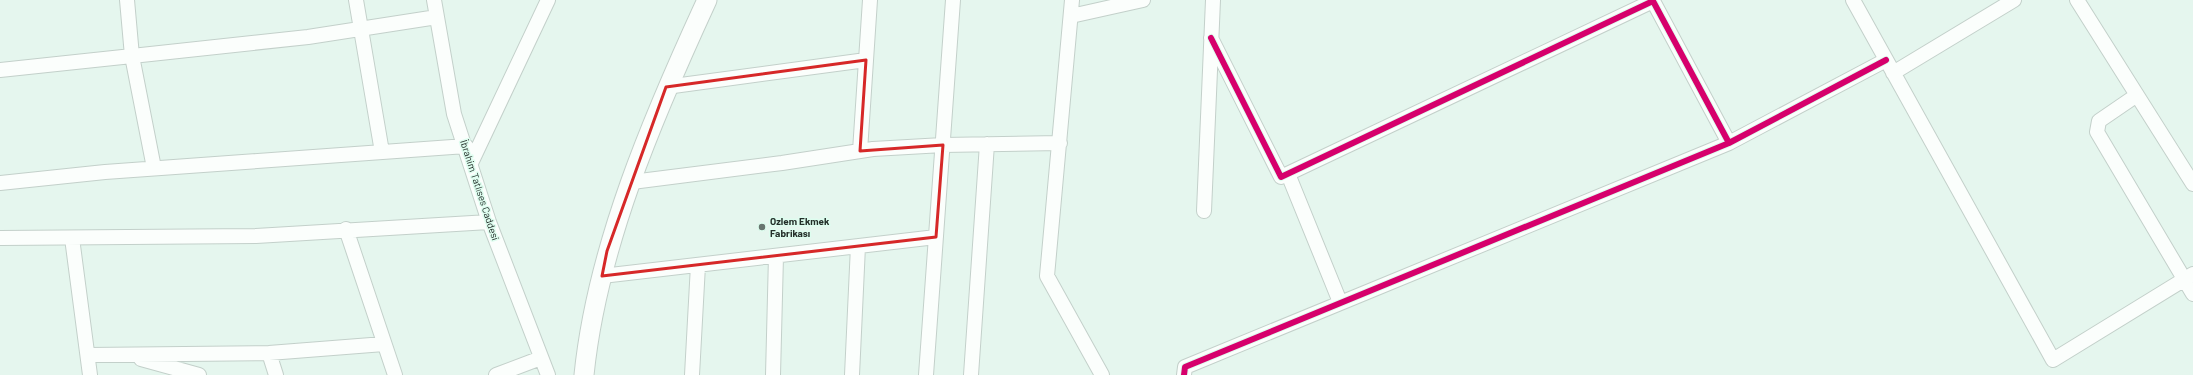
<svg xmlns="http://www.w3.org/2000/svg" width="2193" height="375" font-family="Barlow,sans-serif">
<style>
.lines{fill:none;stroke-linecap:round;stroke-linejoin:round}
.street-casing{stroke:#c3d0ca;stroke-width:16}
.secondary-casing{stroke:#c3d0ca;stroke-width:21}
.street{stroke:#fbfefc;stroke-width:14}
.secondary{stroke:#fbfefc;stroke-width:19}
.cycleway-casing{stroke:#defdef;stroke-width:8}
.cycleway{stroke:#d6006c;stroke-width:6}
.marked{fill:none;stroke:#d62828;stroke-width:3;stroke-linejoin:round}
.poi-dot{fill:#68756f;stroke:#defdef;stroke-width:1.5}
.labels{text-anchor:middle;stroke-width:3;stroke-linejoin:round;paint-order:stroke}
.street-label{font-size:10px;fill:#242f2a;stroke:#defdef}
.poi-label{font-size:10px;font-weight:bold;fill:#242f2a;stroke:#defdef;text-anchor:start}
</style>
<rect width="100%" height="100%" fill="#e5f6ee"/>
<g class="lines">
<g class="street-casing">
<path id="street" d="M356,0L382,152
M434,0L454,114L489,222L548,375
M1072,0L1047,276L1102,375
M1853,0L2053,360L2193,274
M2077,0L2193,184
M1071,16L1143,0
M1211,38L1281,177L1653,1L1729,143L1886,60
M0,70L132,56L127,0
M1893,73L2014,0
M666,87L866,60
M2137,95L2099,121L2097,132L2193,294
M860,151L870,0
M471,163L548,0
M154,168L132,56L308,37L437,17
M1288,174L1340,302
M632,182L782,163L873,149L943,145L1060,143
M0,183L105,172L466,146
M1204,211L1213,0
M346,229L395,375
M0,238L256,236L489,222
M72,238L90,375
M602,276L936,237
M269,353L276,375
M88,355L269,353L384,344
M141,359L199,375
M496,375L541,358
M692,375L698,265
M773,375L776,256
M852,375L858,246
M926,375L953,0
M971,375L987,144
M1184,375L1185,367L1729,143"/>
</g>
<g class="secondary-casing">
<path id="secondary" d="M584,375C597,247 653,117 707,0"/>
</g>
<use href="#street" class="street"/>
<use href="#secondary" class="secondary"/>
<g class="cycleway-casing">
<path id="cycleway" d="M1211,38L1281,177L1653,1L1729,143L1886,60
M1184,375L1185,367L1729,143"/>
</g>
<use href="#cycleway" class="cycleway"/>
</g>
<path class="marked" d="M866,60L860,151L943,145L936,237L602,276L607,251L666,87Z"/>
<circle class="poi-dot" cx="762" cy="227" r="4"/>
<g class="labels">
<g class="street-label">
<text transform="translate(480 190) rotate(72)" y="4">İbrahim Tatlıses Caddesi</text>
</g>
<g class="poi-label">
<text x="770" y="225">Ozlem Ekmek<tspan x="770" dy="12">Fabrikası</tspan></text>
</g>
</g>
</svg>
